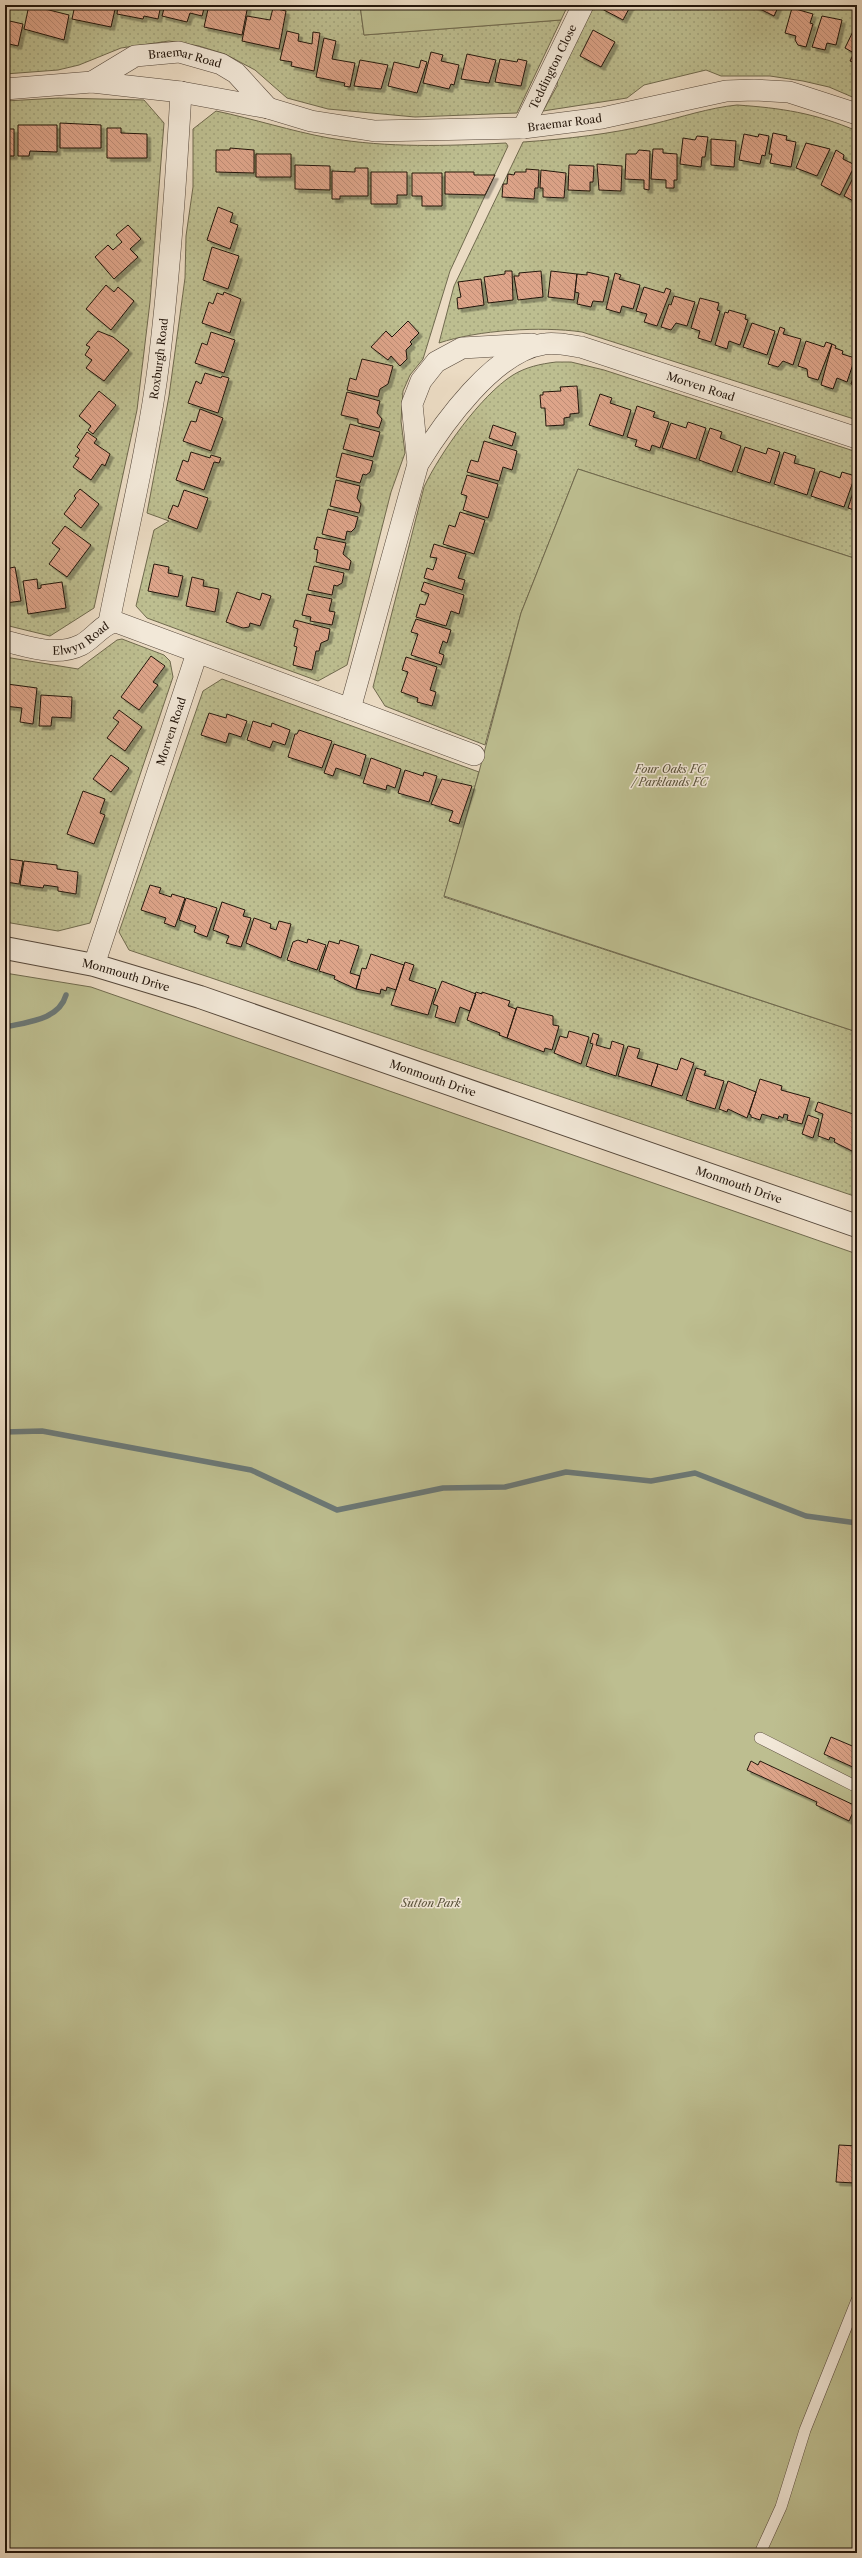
<svg xmlns="http://www.w3.org/2000/svg" width="862" height="2558" font-family="'Libre Caslon Text',serif">
<style>
.grass{fill:url(#grass-dots);stroke:#706a4e}
.park{fill:#bdbe90;stroke:#706a4e}
.lines{fill:none;stroke-linecap:round;stroke-linejoin:round}
.stream{stroke:#6b7876;stroke-width:5.5}
.building{fill:url(#building-back-hatch);stroke:#23160c;filter:url(#shadow)}
.service-casing{stroke:#55473a;stroke-width:12}
.minor-casing{stroke:#55473a;stroke-width:22}
.tertiary-casing{stroke:#55473a;stroke-width:24}
.service{stroke:#f2e8d8;stroke-width:11}
.minor{stroke:#f2e8d8;stroke-width:21}
.tertiary{stroke:#f2e8d8;stroke-width:22}
.labels{text-anchor:middle;stroke-width:3;stroke-linejoin:round;paint-order:stroke}
.street-label{font-size:11px;fill:#23160c;stroke:#f2e8d8}
.park-label{font-size:11px;font-style:italic;fill:#59513a;stroke:#f2e8d8}
</style>
<defs>
<pattern id="grass-dots" width="8" height="8" patternUnits="userSpaceOnUse"><rect width="8" height="8" fill="#bdbe90"/><path d="M2 2h.1M6 6h.1" fill="none" stroke="#a2a37b" stroke-width="1.8" stroke-linecap="round"/></pattern>
<pattern id="building-back-hatch" width="6" height="6" patternUnits="userSpaceOnUse"><rect width="6" height="6" fill="#dda489"/><path d="M-1 5l2 2M0 0l6 6M5-1l2 2" fill="none" stroke="#bd8c75"/></pattern>
<filter id="shadow"><feDropShadow dx="3.5" dy="3.5" stdDeviation="0" flood-color="#0004"/></filter>
</defs>
<rect width="100%" height="100%" fill="#ebdbc3"/>
<filter id="stains"><feTurbulence type="fractalNoise" baseFrequency=".005" numOctaves="4"/><feColorMatrix values="0 0 0 0 .2 0 0 0 0 .09 0 0 0 0 .02 0 0 0 .5 -.17"/></filter>
<radialGradient id="worn" r=".72"><stop offset=".6" stop-color="#630" stop-opacity="0"/><stop offset="1" stop-color="#630" stop-opacity=".3"/></radialGradient>
<path class="grass" d="M5,5H360L364,35L561,20L517,113L415,117L328,109L287,98L255,70L225,54L199,46L169,41L121,48L79,65L58,70L5,74Z
M593,5H753L774,16L779,5H857V99L829,87L803,81L770,76H721L706,70L644,85L627,98L543,111L557,86L559,68Z
M59,98L144,100L164,123L150,302L137,410L94,608L50,636L5,625V101Z
M737,105C781,108 815,113 857,131V420L582,332C541,326 478,330 439,343L454,286L523,142C567,139 611,134 653,124C682,117 708,108 737,105Z
M216,111C254,119 291,131 329,138C388,148 447,146 506,143L508,146L450,271L423,359L410,375L403,391L401,421L405,453L391,492L347,665L318,681L147,618L136,606L154,530L169,521L147,513L169,396L185,278L186,236L193,187V129Z
M556,362H571L604,370L857,452V559L578,469L521,613L485,745L385,706L373,687L424,487C440,453 481,395 513,375C526,367 540,364 556,362Z
M122,639L164,655L170,661L173,677L90,923L58,931L5,922V657L78,669L117,640Z
M222,679L479,772L444,897L857,1032V1197L129,950L119,932L203,691Z"/>
<path class="park" d="M360,5H568L561,20L364,35Z
M578,469L857,559V1032L444,896L479,772L521,613Z
M5,973L91,987L857,1254V2553H5Z"/>
<g class="lines">
<path class="stream" d="M5,1027C27,1022 59,1020 66,995
M5,1432L42,1431L251,1470L337,1510L443,1488L505,1487L566,1472L651,1481L695,1473L806,1516L857,1523"/>
</g>
<path class="building" d="M29,5H42L41,8L69,15L64,40L24,29Z
M75,5H116L111,27L72,19Z
M118,5H161L158,19L144,16L143,19L117,14Z
M165,5H205L202,16L190,13L187,22L162,16Z
M209,5H248L242,35L204,27Z
M604,5H631L623,20L602,9Z
M752,5H779L774,16Z
M273,8L286,11L279,49L242,41L247,16L270,20Z
M792,8L813,14L810,23L813,24L806,47L798,45L795,40L796,36L785,33Z
M822,16L842,20L836,45L827,43L825,50L812,47Z
M5,20L23,24L18,46L5,43Z
M856,25L857,26V64L850,61L854,53L845,48Z
M593,30L615,42L601,67L580,56Z
M287,31L299,34L298,41L312,44L313,32L320,33L314,71L291,66L292,62L280,60Z
M324,38L336,41L332,59L355,63L350,87L344,86L345,83L316,77Z
M431,52L443,55L441,61L459,65L454,85L451,84L449,89L423,83Z
M467,54L496,60L489,83L461,79Z
M500,59L517,62L518,59L527,61L521,86L495,82Z
M360,60L388,65L381,89L354,86Z
M421,60L427,62L417,93L388,86L394,62L419,68Z
M60,123L101,125V148H60Z
M18,125H57V152L30,151L29,156H18Z
M107,128H121V133L147,134V158H107Z
M5,129H14V156H5Z
M773,133L787,136L786,140L796,142L791,167L770,163L772,154H769Z
M744,134L758,137L759,134L769,136L765,156L762,155L760,164L739,160Z
M697,136L708,137L705,157H702L701,167L680,164L683,138L695,140Z
M711,139L736,141L734,167L711,165Z
M806,143L830,149L817,176L796,168Z
M230,148L254,150V173L216,172V150H230Z
M653,149H663V153L677,154V180H674V188H666V180L651,179Z
M639,150L650,151L649,190L644,189V180L625,179L626,154H636Z
M836,150L844,155L843,159L855,165L840,195L821,185Z
M256,154H291V177H256Z
M597,164L622,166L621,191L599,190Z
M295,165L330,166V190L295,189Z
M569,165L594,166L593,182H590V191L568,190Z
M355,168H368V196H340V199H332V171L355,172Z
M526,169L539,170L538,188H535L534,199L502,197L503,184H507L508,174L514,175L515,172H526Z
M541,170L566,173L564,198L543,197V188H540Z
M857,170V203L844,196Z
M371,172H407V195H397V204H371Z
M445,172H474V175H495L485,195L445,194Z
M412,173H442V206H422V196H412Z
M218,207L233,213L230,222L238,225L230,249L207,240Z
M128,225L141,239L130,249L138,257L114,279L95,257L108,245L113,250L122,242L116,235Z
M212,247L239,256L228,289L203,280Z
M505,271H512L513,300L488,303L484,277L505,274Z
M541,271L543,297L518,300L514,276H519V273Z
M551,271L577,274L574,300L548,297Z
M587,272L609,277L603,302L593,301L591,307L577,304L579,293L575,292L577,274L587,275Z
M615,273L621,275L619,279L640,285L633,309L622,306L620,313L606,309Z
M481,279L484,305L458,309L457,298L461,297L458,282Z
M106,285L114,292L118,287L134,301L111,330L86,309Z
M644,287L664,293L666,288L671,290L657,326L644,322L647,314L636,311Z
M224,292L241,299L230,333L202,323L209,302L213,304L217,293L223,295Z
M674,296L695,302L687,326L676,323L671,330L661,327L669,304L671,305Z
M700,298L719,303L717,310L720,311L711,342L698,338L700,331L691,328Z
M729,310L746,315L745,319L748,320L740,345L729,341L727,349L715,345L725,312L728,313Z
M408,321L419,333L410,342L412,344L406,350L407,359L400,366L391,356L388,360L371,347L386,331L392,337Z
M752,323L775,331L767,355L743,347Z
M780,327L785,329L783,334L801,339L793,365L783,361L778,367L768,364Z
M98,331L113,337L129,350L104,381L86,368L92,360L85,355L90,347L86,345Z
M211,332L235,340L224,373L195,363L202,343L207,345Z
M806,341L824,347L826,342L832,344L818,380L808,377L807,369L798,366Z
M832,344L836,346L835,348L843,351L842,354L855,358L847,382L837,378L833,389L821,385Z
M362,359L393,366L388,384L380,389L378,397L347,390L350,378L356,380Z
M857,366V386L851,384Z
M205,373L221,378L222,376L229,378L218,413L188,403L196,381L201,384Z
M577,386L579,413L570,414V417L564,418V425L546,426L545,408H541L540,395H543V392L561,391L560,387Z
M99,391L116,405L93,434L88,430L91,426L79,416Z
M347,392L380,401L377,413L382,419L379,428L358,423V419L341,415Z
M600,394L612,398L610,403L631,410L623,436L589,425Z
M637,406L655,412L653,417L669,422L660,448L652,445L650,451L635,446L637,440L627,437Z
M200,409L223,418L211,451L183,441L191,421L196,422Z
M688,422L706,428L696,459L662,448L671,423L686,428Z
M350,424L380,432L373,457L343,449Z
M493,425L516,433L512,446L489,438Z
M710,428L722,432L720,438L741,446L732,472L699,460Z
M87,432L97,439L94,443L110,454L105,466L102,464L91,480L73,467L79,458L75,456L80,450L77,447Z
M484,441L517,451L512,470L503,467L499,481L467,472L471,460L478,462Z
M745,447L766,454L768,448L780,452L770,483L737,472Z
M191,452L210,458L211,455L221,458L219,463L214,462L204,490L176,480L183,460L188,462Z
M784,452L796,456L794,463L815,469L807,495L774,484Z
M342,453L373,461L370,472L366,475L363,474L360,483L336,477Z
M820,471L840,478L842,472L855,476L844,507L811,496Z
M467,475L498,484L488,518L463,510L467,496L461,494Z
M336,480L360,486L357,498L361,504L359,513L330,506Z
M857,480V511L848,508Z
M80,489L99,504L81,528L64,514L76,498L74,496Z
M184,490L208,498L197,529L168,518L173,505L178,507Z
M328,509L358,517L355,528L351,532L347,531L345,540L322,534Z
M460,512L485,520L474,554L443,544L449,525L455,527Z
M65,526L91,545L67,577L49,564L60,549L52,543Z
M317,537L346,543L343,554L351,561L349,570L316,562L318,550L314,549Z
M434,544L466,554L458,578L465,580L462,590L424,578L427,568L433,570L437,558L430,557Z
M154,564L169,567L168,573L183,576L178,597L148,591Z
M314,566L344,573L342,583L337,586L334,585L332,595L308,590Z
M15,567L21,601L5,603V569Z
M192,577L204,580L203,586L219,589L215,612L186,606Z
M37,579L38,589L41,588V585L62,582L66,608L28,614L23,581Z
M424,582L464,595L459,614L451,611L446,626L416,617L420,604L425,605L429,594L421,591Z
M237,592L260,600L262,593L271,596L260,626L250,623L249,627L243,628L226,622Z
M307,594L332,599L329,611L335,612L332,625L310,621L311,617L302,615Z
M416,619L451,630L447,643L443,641L439,653L444,655L441,665L411,655L418,634L411,632Z
M295,620L330,629L328,640L321,643L319,651H316L312,670L293,665L297,647L294,646L298,629L293,627Z
M151,656L165,666L153,682L158,685L139,710L121,697Z
M406,657L437,667L430,690L436,692L432,706L417,702L418,698L401,692L408,672L402,670Z
M7,684L37,688L33,724L20,722L22,708L5,706Z
M41,695L72,697L71,718L52,717L51,726H39Z
M119,710L142,727L125,751L107,738L119,722L113,718Z
M209,713L226,718L227,714L247,721L241,737L229,733L226,743L201,735Z
M253,721L271,727L272,723L290,730L285,745L273,741L270,748L247,740Z
M299,730L332,741L322,768L288,757L295,734H297Z
M334,744L366,755L360,776L336,768L333,776L324,773Z
M111,755L129,768L111,792L93,779Z
M371,758L401,769L395,788L387,785L386,790L363,783Z
M405,770L423,776L424,772L437,776L429,802L398,793Z
M442,779L472,786L459,824L449,821L453,811L431,804Z
M83,791L105,799L100,813L105,815L94,844L67,834Z
M5,856L9,857V859L23,861L19,884L6,882L5,886Z
M24,861L57,865V869L78,872L76,894L58,891V887L44,885L43,888L20,885Z
M150,885L161,888L159,893L171,897L172,894L185,898L175,927L164,923L166,918L141,910Z
M186,898L217,908L207,937L194,932L196,926L179,920Z
M222,902L245,910L243,916L251,918L241,947L226,943L229,936L213,930Z
M254,918L271,924L270,928L276,930L279,921L291,924L281,958L246,943Z
M308,939L326,945L317,970L287,960L293,942L298,940L307,943Z
M340,940L359,946L350,973L360,976L356,989L334,979L335,976L319,971L329,941L339,944Z
M371,954L404,965L396,990L387,987L386,991L381,989L380,994L356,989L362,968L366,969Z
M405,962L414,965L409,980L436,989L428,1015L391,1005Z
M442,981L476,994L470,1011L460,1007L455,1023L435,1017L438,1006L433,1004Z
M476,992L482,994V992L510,1001L508,1006L516,1009L507,1038L499,1035L500,1033L467,1020Z
M517,1007L553,1016V1025L559,1026L552,1050L545,1048L544,1052L507,1038Z
M569,1031L589,1037L581,1064L554,1053L560,1036L567,1038Z
M593,1033L599,1035L596,1045L610,1049L612,1041L624,1045L616,1076L586,1066L593,1044L590,1043Z
M628,1046L640,1049L637,1058L658,1064L651,1086L618,1076Z
M681,1058L694,1063L682,1096L651,1086L658,1064L677,1070Z
M696,1068L706,1071L704,1075L724,1081L715,1109L686,1100Z
M760,1079L782,1086L781,1090L810,1098L802,1124L787,1120L788,1115L784,1114L783,1118L779,1116L778,1119L762,1114L760,1120L751,1117V1115L749,1114Z
M728,1081L756,1092L747,1118L728,1109L727,1112L719,1109Z
M818,1102L856,1115L857,1112L856,1153L834,1142L835,1139L830,1137L829,1140L818,1136L823,1114L815,1111Z
M808,1115L819,1119L813,1138L802,1134Z
M831,1737L857,1748V1769L824,1754Z
M751,1761L758,1765L760,1761L856,1806L849,1821L816,1805L817,1802L747,1770Z
M839,2145L857,2146L855,2183L836,2182Z"/>
<g class="lines">
<g class="service-casing">
<path id="service" d="M760,1738L857,1787
M760,2553L781,2507L805,2430L857,2300"/>
</g>
<g class="minor-casing">
<g id="minor">
<path id="s1" d="M92,82L135,56L179,52L221,64L236,73L268,108"/>
<path id="s2" d="M5,89L92,82L181,92L268,108L311,121L375,131L523,128L602,118L726,91L754,90L789,92L857,114"/>
<path id="s3" d="M523,128L583,5"/>
<path d="M418,464L412,404L421,381L436,362L462,348L532,344"/>
<path id="s4" d="M109,622C126,536 148,449 159,361C170,271 176,182 181,92"/>
<path id="s5" d="M5,641C30,647 56,657 81,645C93,639 103,623 116,622L474,755"/>
<path id="s6" d="M350,709L418,464C442,425 494,351 544,344C556,342 568,345 581,347L857,438"/>
<path id="s7" d="M94,965L197,653"/>
</g>
</g>
<g class="tertiary-casing">
<g id="tertiary">
<path id="s8" d="M5,948L94,965L200,997L857,1226"/>
</g>
</g>
<use href="#service" class="service"/>
<use href="#minor" class="minor"/>
<use href="#tertiary" class="tertiary"/>
</g>
<g class="labels">
<g class="street-label">
<text dy="4" stroke="none"><textPath href="#s1" startOffset="101">Braemar Road</textPath></text>
<text dy="4" stroke="none"><textPath href="#s3" startOffset="68">Teddington Close</textPath></text>
<text dy="4" stroke="none"><textPath href="#s2" startOffset="565">Braemar Road</textPath></text>
<text dy="4" stroke="none"><textPath href="#s4" startOffset="268">Roxburgh Road</textPath></text>
<text dy="4" stroke="none"><textPath href="#s6" startOffset="596">Morven Road</textPath></text>
<text dy="4" stroke="none"><textPath href="#s5" startOffset="80">Elwyn Road</textPath></text>
<text dy="4" stroke="none"><textPath href="#s7" startOffset="246">Morven Road</textPath></text>
<text dy="4" stroke="none"><textPath href="#s8" startOffset="124">Monmouth Drive</textPath></text>
<text dy="4" stroke="none"><textPath href="#s8" startOffset="448">Monmouth Drive</textPath></text>
<text dy="4" stroke="none"><textPath href="#s8" startOffset="772">Monmouth Drive</textPath></text>
</g>
<g class="park-label">
<text x="670" y="773">Four Oaks FC<tspan x="670" dy="13">/ Parklands FC</tspan></text>
<text x="431" y="1907">Sutton Park</text>
</g>
</g>
<rect width="862" height="2558" fill="none" stroke="#ebdbc3" stroke-width="20"/>
<rect x="6" y="6" width="850" height="2546" fill="none" stroke="#23160c" stroke-width="2"/>
<rect x="10" y="10" width="842" height="2538" fill="none" stroke="#23160c"/>
<rect width="100%" height="100%" filter="url(#stains)"/>
<rect width="100%" height="100%" fill="url(#worn)"/>
</svg>
